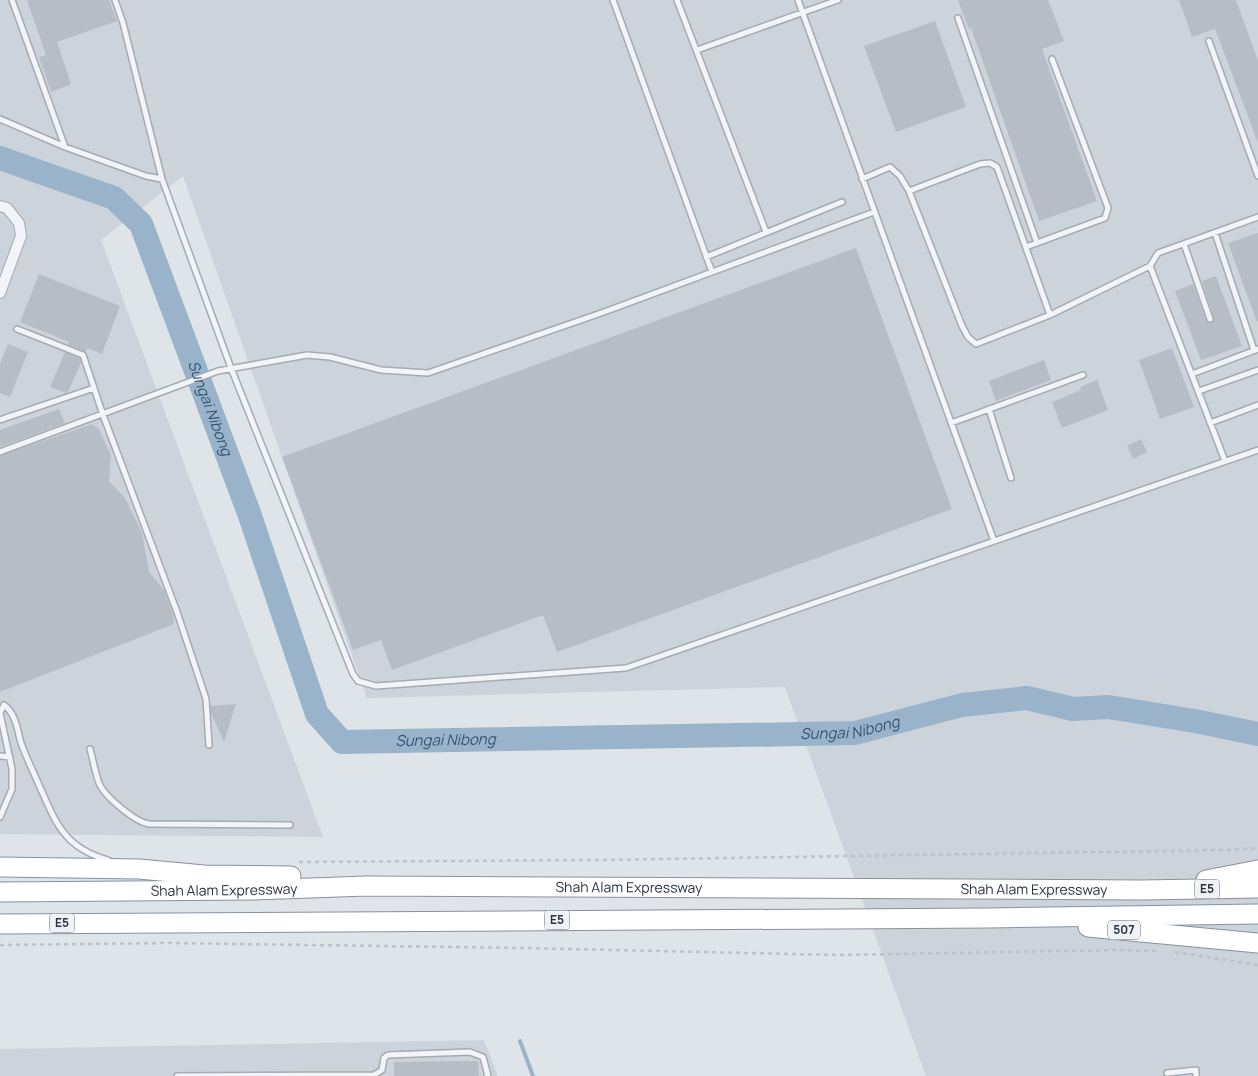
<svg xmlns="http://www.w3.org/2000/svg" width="1258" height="1076" font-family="Manrope,sans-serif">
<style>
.built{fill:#cdd3db}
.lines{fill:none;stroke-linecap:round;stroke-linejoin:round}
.stream{stroke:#99b4ca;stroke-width:4}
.river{stroke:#99b4ca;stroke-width:24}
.building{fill:#b6bdc6}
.service-casing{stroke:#a4abb3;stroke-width:8}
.minor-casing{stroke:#a4abb3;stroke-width:12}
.motorway-casing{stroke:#8692a0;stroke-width:21}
.path{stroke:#bdc2c7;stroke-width:2.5;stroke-dasharray:4 4;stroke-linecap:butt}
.service{stroke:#f2f4f7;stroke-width:5}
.minor{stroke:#f2f4f7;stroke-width:10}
.motorway{stroke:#fff;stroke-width:19}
.labels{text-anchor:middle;stroke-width:4.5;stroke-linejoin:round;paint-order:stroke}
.shield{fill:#eff2f6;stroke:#646c77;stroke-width:1}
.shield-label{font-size:12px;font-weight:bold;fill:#283240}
.street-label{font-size:14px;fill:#283240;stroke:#eff2f6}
.water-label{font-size:15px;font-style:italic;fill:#315475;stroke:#eff2f6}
</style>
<rect width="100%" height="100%" fill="#dfe4e9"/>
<path class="built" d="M0,0H1258V1076H926L785,687L367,698L183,176L101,240L323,837L0,834Z
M484,1040L498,1076H0V1049Z"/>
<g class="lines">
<path class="stream" d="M520,1041L533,1076"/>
<path class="river" id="s1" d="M0,158L114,198L141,224L249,513L317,714L342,742L855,733L962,705L1027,698L1073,709L1108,707L1195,721L1258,734"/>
</g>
<path class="building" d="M27,0H109L117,21L57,42L71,84L51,92L39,57L46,55Z
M958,0H1048L1064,41L1042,49L1097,201L1039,221L971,28L969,29Z
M1179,0H1236L1258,61V143L1215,29L1192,37Z
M935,21L966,107L896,132L864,46Z
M1258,233V321L1257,322L1228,243Z
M856,248L952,509L557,652L543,615L392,670L381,640L353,650L282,457Z
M39,274L120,306L102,354L87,348L86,352L68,344L69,342L20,322Z
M1216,276L1242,346L1201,360L1175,291L1193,284L1206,320L1209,323H1212L1214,318L1202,281Z
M8,344L28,352L10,397L0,393V364Z
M1172,348L1194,407L1160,419L1139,360Z
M65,352L80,358L81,363L68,392L65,393L50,387Z
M1044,360L1051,380L996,401L989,381Z
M1097,380L1108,410L1062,428L1052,402L1081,390L1080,387Z
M59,409L65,423L0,447V430Z
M92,424L99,429L111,456L109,481L125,498L142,533L149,572L164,590L173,614L174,624L0,692V456Z
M1141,439L1147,452L1133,459L1127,446Z
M236,704L224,742L211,713V706Z
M478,1061L479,1076H394V1062Z"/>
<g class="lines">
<g class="service-casing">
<path id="service" d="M12,0L65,147
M115,0L123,23L162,179L231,368L353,674L358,681L376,686L626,668L1258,450
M613,0L712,272
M677,0L766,232
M798,0L994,541
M958,18L1037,243
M1209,41L1258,176
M697,50L838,0
M0,119L65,147L146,176L162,179
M862,179L890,167L900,176L909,191L962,326L968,337L976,344L1050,315L1150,266
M909,191L980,164L990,163L997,167L1050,315
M1215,233L1254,350
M1184,244L1210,319
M1026,247L1105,218L1108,208L1052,59
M706,257L842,202
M17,329L83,355L103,415L177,612L206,699L209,745
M1192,374L1258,349
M1199,391L1258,370
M989,409L1011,478
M0,420L94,388
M951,423L1083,375
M1210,423L1258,405
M0,452L218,371L307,355L330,357L381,370L428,373L604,312L874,212
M1225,461L1150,266L1158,253L1258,217
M0,713L4,705C16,714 17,729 21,743C26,757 33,771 39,785C56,823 64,848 108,860
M0,713L12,769V789L0,817
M90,749C93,760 95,772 99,783C104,796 135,822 149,824L290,825
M0,756L10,757
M1167,1073L1196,1070V1076
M177,1076L374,1075L382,1070L384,1058L388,1055L470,1052L483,1057L488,1076"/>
</g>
<g class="minor-casing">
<path id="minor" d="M0,206L7,208L19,223L21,236L0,293"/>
</g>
<g class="motorway-casing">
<g id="motorway">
<path d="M0,867L139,869L204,875L291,876"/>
<path d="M1206,880L1258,870"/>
<path id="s2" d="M0,892L254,890L367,886L1142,890L1258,888"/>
<path d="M0,924L990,918L1258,914"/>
<path d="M1088,927L1258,943"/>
</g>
</g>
<path class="path" d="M299,862L599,860L1226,850L1258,848
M0,945L168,943L523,948L838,955L1118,950L1160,951
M1175,952L1258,965"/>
<use href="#service" class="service"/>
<use href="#minor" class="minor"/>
<use href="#motorway" class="motorway"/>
</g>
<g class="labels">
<g class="shield">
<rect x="1194.5" y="879.5" width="25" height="19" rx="4"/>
<rect x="544.5" y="910.5" width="25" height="19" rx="4"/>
<rect x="49.5" y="913.5" width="25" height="19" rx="4"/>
<rect x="1108" y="920.5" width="32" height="19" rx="4"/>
</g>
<g class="shield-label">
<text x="1207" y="893">E5</text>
<text x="557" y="924">E5</text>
<text x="62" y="927">E5</text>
<text x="1124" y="934">507</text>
</g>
<g class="street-label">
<text dy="5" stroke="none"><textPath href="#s2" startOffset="629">Shah Alam Expressway</textPath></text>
<text dy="5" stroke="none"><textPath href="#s2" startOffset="224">Shah Alam Expressway</textPath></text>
<text dy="5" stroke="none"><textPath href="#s2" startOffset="1034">Shah Alam Expressway</textPath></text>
</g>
<g class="water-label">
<text dy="5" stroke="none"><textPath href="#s1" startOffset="355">Sungai Nibong</textPath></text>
<text dy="5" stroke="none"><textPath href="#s1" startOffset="1225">Sungai Nibong</textPath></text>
<text dy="5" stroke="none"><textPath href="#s1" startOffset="820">Sungai Nibong</textPath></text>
</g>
</g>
</svg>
